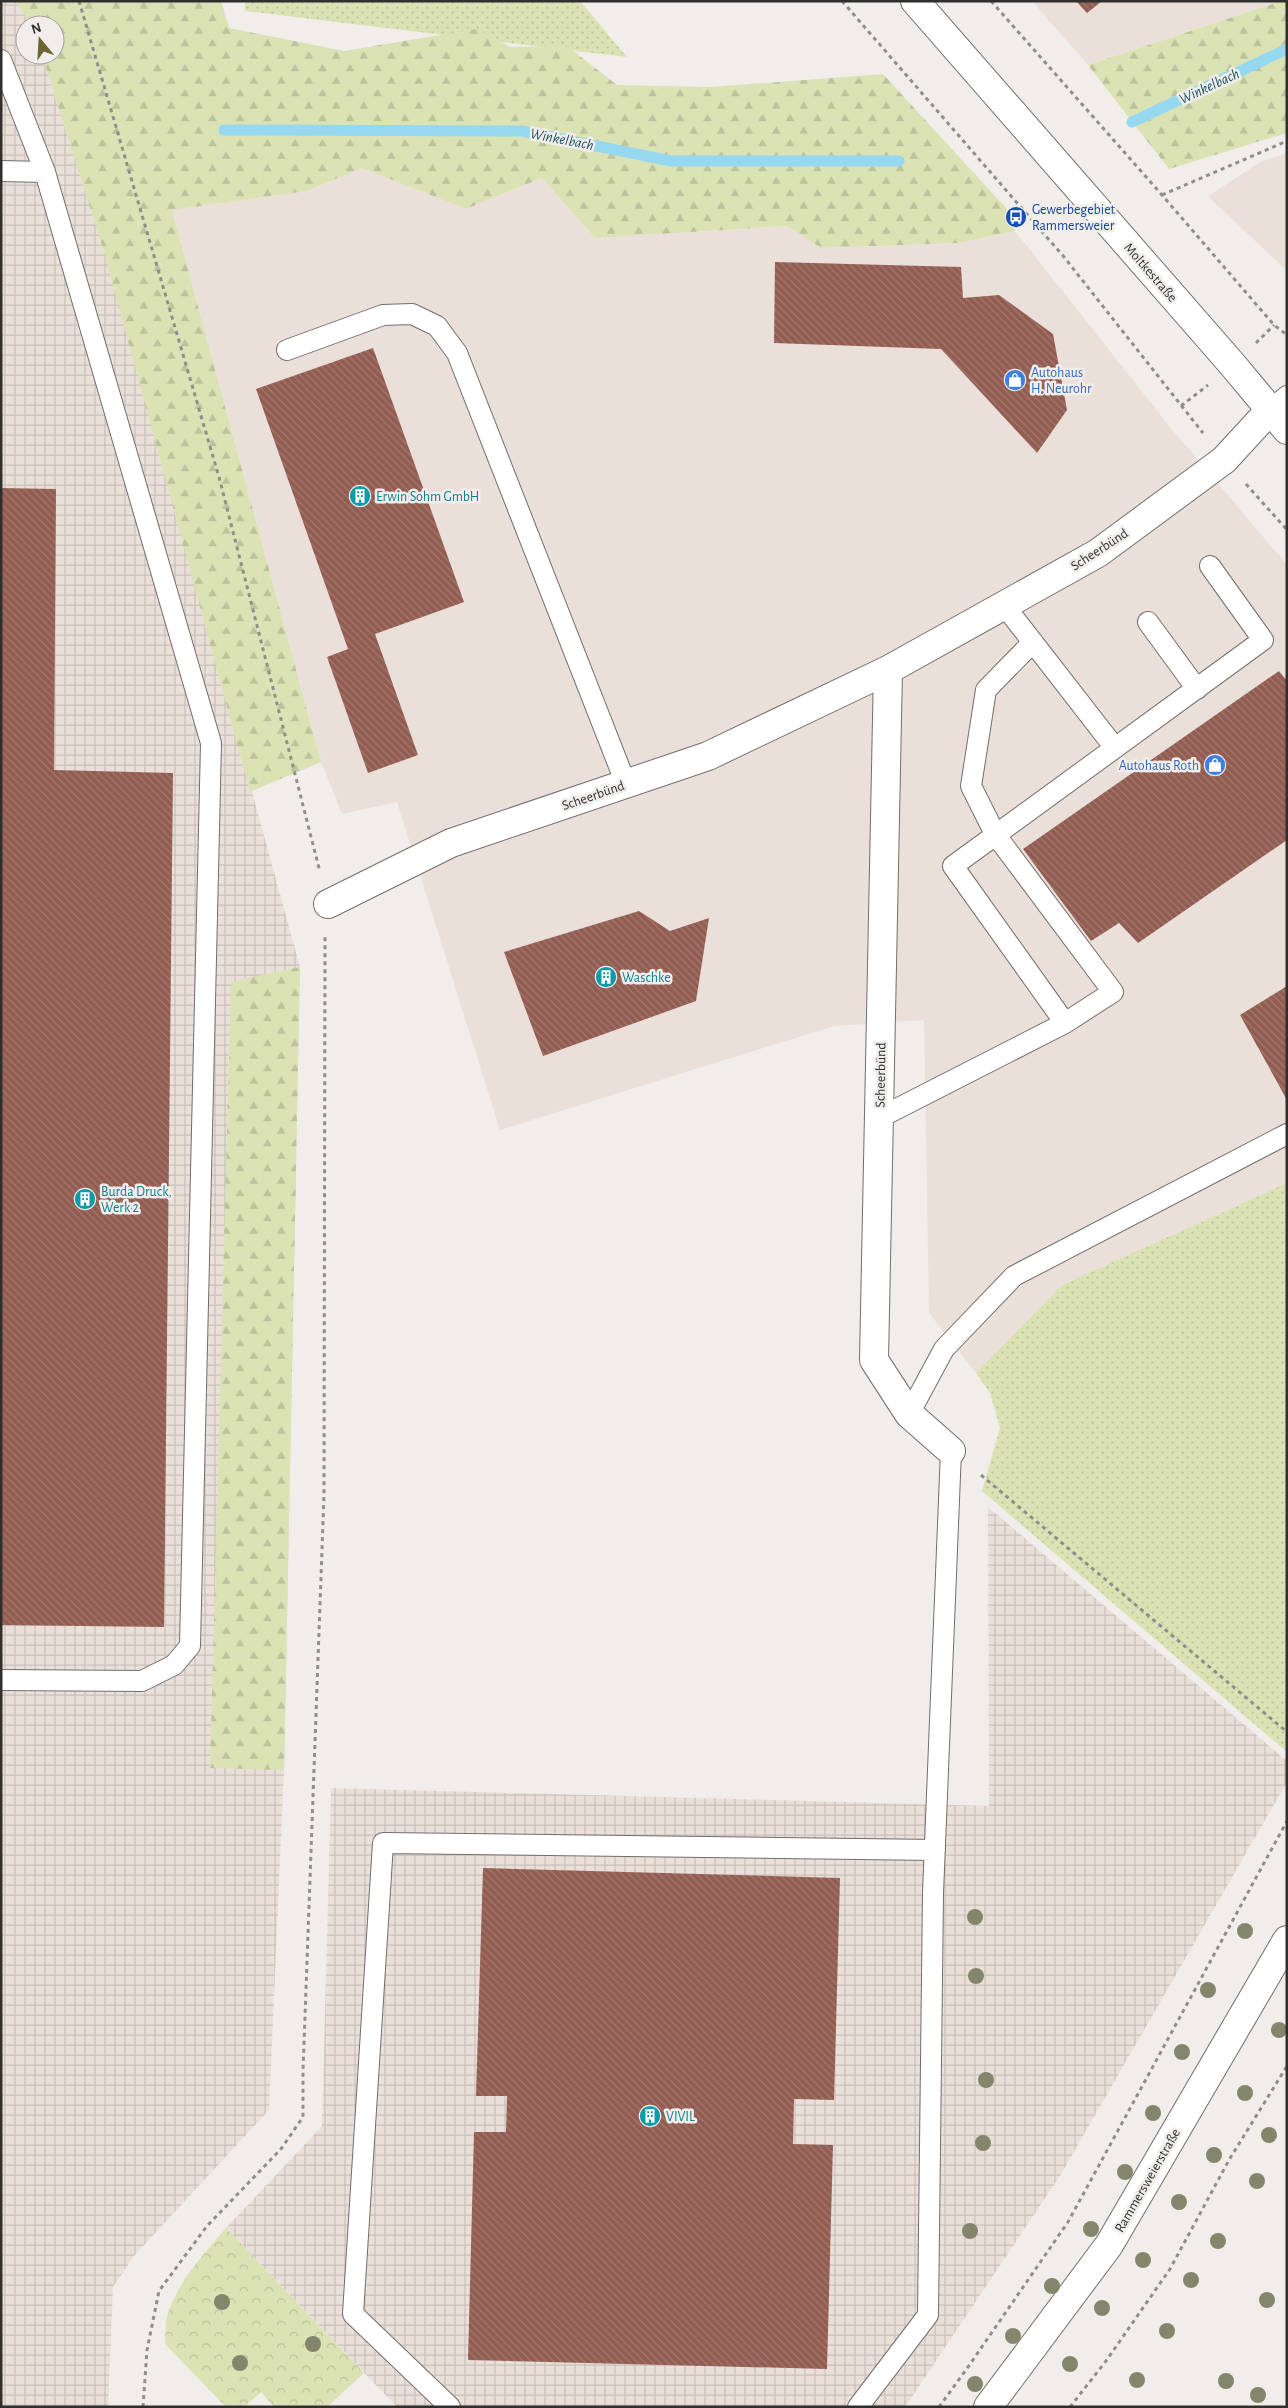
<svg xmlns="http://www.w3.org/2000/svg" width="1288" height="2408" font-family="'Alegreya Sans',sans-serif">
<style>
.built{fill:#eae0d9}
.industrial{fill:url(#industrial-grid)}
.grass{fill:url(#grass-dots)}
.forest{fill:url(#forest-firs)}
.park{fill:url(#park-crowns)}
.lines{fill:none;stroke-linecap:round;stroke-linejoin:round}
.stream{stroke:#95d8f0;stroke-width:11}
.building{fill:url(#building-back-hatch)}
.service-casing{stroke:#726e6c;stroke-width:22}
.minor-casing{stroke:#726e6c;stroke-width:30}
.tertiary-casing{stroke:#726e6c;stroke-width:30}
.path{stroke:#908e8c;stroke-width:3;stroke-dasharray:4 4;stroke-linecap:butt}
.service{stroke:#fff;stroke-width:20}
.minor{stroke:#fff;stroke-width:28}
.tertiary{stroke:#fff;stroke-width:28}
.tree{fill:#84866c}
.labels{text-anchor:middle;stroke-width:5;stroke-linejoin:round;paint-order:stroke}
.transit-label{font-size:14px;fill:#164399;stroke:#f1edea;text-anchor:start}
.street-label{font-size:14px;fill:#302f2e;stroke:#f1edea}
.shop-label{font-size:14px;fill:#366cbe;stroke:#f1edea;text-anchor:start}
.culture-label{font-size:14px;fill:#0d838f;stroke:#f1edea;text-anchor:start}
.water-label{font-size:15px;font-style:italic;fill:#185061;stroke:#f1edea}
</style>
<defs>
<pattern id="industrial-grid" width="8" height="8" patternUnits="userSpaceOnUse" patternTransform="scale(1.25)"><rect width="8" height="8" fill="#eae0d9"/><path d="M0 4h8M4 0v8" fill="none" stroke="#c9c0bb"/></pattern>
<pattern id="grass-dots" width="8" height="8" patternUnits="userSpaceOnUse" patternTransform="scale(1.25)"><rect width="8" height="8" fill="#dbe3b5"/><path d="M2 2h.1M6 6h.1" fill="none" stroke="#bcc39c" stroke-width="1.8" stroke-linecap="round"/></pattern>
<pattern id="forest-firs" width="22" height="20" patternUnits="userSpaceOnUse" patternTransform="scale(1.25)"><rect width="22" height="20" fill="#dbe3b5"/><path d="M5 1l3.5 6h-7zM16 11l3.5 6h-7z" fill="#bcc39c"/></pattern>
<pattern id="park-crowns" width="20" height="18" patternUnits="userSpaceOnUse" patternTransform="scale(1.25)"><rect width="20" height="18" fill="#dbe3b5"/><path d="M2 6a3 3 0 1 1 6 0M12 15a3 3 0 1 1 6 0" fill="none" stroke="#bcc39c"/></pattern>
<pattern id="building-back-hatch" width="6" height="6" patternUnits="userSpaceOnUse" patternTransform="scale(1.25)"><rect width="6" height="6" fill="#935c51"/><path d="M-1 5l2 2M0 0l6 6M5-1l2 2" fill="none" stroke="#a17a72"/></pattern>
</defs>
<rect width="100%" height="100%" fill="#f1edea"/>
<path class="built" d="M1032,1H1281L1088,65Z
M1287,153V271L1208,196L1262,161Z
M362,168L466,209L542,178L595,238L787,226L821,248L958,243L1015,231L1170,427L1287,565V1183L1062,1285L976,1373L929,1313L924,1020L834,1026L500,1130L397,802L342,814L321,762L172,210L307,191Z"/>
<path class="industrial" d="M1,1H15L32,23V25H25V55H42L104,251L300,967L284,1770L269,2110L134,2256L113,2287L108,2407H1Z
M988,1507L1287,1761V1782L1060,2176L905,2407H397L226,2228L322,2126L331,1788L989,1806Z"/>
<path class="grass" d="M245,1H580L627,57L245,11Z
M1287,1183V1752L982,1491L1000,1428L990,1393L976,1373L1062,1285Z"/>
<path class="forest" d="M15,1H221L229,28L344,51L477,29L510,47L567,46L617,85L711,87L883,74L1006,208L1015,231L958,243L821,248L787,226L595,238L542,178L466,209L362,168L307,191L172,210L321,762L250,792L104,252L42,55H55V25H32Z
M1281,1H1287V133L1169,169L1088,65Z
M300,967L284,1770L210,1768L231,982Z"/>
<path class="park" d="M226,2228L364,2373L327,2407H274L261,2392L244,2407H226L165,2344C166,2335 165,2324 167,2316C178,2281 203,2255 226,2228Z"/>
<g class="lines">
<path class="stream" d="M1132,122L1287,49
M224,130L522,131L671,161H899"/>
</g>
<path class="building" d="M1076,1H1102L1087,13Z
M775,262L961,267L963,298L999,295L1053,334L1067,410L1037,453L941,349L774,343Z
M373,348L464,602L375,634L418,755L368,773L327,657L348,649L256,389Z
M1,488L56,489L54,770L173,773L164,1627L1,1625Z
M1279,671L1287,681V840L1138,943L1119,923L1091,941L1023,849Z
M639,911L670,931L709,918L696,1001L543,1056L504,952Z
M1287,986V1100L1240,1015Z
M483,1868L840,1878L834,2100L794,2099L793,2144L833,2145L827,2369L468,2360L474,2132H506L507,2096H476Z"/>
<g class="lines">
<g class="service-casing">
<path id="service" d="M1,60L45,172L211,743L190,1646L174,1665L142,1681L1,1680
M1,171L45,172
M287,350L383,315L412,314L437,326L457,353L626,784
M1271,409L1287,396
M1004,605L1115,748
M1148,622L1197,689
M1065,1023L953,866L1263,640L1210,566
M879,1118L1065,1023L1113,992L995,834L971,786L986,690L1033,642
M909,1414L944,1349L1014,1276L1287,1134
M450,2407L353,2314L383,1843L935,1850
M858,2407L928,2315L933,1893L951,1451"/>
</g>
<g class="minor-casing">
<path id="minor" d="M888,670L874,1360L909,1414L951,1451
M328,904L451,843L708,756L888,670L1098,553L1224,460L1271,409"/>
</g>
<g class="tertiary-casing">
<path id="tertiary" d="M915,1L1232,364L1287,430
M988,2407L1109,2245L1287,1940"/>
</g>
<path class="path" d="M79,1L219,477L320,872
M842,1L1064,257L1203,433
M991,1L1162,195L1274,325L1287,335
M1162,195L1287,141
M1256,343L1274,325
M1181,406L1208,385
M1246,484L1287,530
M981,1475L1287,1732
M143,2407L147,2350L159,2291L207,2226L281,2149L303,2117V2071L324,1495L325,937
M939,2407L968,2367L1068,2222L1287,1821
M1070,2407L1106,2361L1170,2269L1229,2160L1287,2066"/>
<use href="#service" class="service"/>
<use href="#minor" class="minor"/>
<use href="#tertiary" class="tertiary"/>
</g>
<g class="tree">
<circle cx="975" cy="1917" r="8"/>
<circle cx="1245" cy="1931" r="8"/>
<circle cx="976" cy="1976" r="8"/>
<circle cx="1208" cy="1990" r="8"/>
<circle cx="1279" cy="2030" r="8"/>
<circle cx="1182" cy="2052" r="8"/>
<circle cx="986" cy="2080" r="8"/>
<circle cx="1245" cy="2093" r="8"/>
<circle cx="1153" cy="2113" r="8"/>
<circle cx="1269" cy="2135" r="8"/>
<circle cx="983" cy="2143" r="8"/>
<circle cx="1214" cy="2155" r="8"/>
<circle cx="1125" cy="2172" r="8"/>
<circle cx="1257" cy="2181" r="8"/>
<circle cx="1179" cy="2202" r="8"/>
<circle cx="1091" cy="2229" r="8"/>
<circle cx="970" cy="2231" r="8"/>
<circle cx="1218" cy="2241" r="8"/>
<circle cx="1143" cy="2260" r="8"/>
<circle cx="1191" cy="2280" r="8"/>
<circle cx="1052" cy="2286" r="8"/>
<circle cx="1267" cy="2300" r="8"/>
<circle cx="222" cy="2302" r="8"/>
<circle cx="1102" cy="2308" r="8"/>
<circle cx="1167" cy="2331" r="8"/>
<circle cx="1013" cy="2336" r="8"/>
<circle cx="313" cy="2344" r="8"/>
<circle cx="240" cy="2363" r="8"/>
<circle cx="1070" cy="2364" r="8"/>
<circle cx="1137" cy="2380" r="8"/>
<circle cx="1226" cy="2381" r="8"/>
<circle cx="975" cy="2384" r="8"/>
<circle cx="1258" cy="2395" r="8"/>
</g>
<defs>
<g id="bus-disc" transform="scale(1.125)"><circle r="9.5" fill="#1a4fb4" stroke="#f1edea"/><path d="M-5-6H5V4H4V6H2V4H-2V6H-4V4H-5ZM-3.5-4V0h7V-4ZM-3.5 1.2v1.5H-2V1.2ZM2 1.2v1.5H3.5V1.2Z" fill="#fff"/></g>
<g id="shop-disc" transform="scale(1.125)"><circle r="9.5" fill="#3f7fe0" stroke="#f1edea"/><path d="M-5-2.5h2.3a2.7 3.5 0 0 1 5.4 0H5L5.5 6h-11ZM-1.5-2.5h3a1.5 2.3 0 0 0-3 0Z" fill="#fff"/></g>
<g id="building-disc" transform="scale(1.125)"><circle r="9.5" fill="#0f9aa8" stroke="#f1edea"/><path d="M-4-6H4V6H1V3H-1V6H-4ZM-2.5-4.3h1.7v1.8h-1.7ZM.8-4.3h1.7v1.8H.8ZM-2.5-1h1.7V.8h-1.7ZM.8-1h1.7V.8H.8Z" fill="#fff"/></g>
</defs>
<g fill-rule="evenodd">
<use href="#bus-disc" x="1016" y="217"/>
<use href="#shop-disc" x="1015" y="380"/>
<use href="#building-disc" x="360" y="496"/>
<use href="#shop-disc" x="1215" y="765"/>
<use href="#building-disc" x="606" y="977"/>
<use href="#building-disc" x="85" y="1199"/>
<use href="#building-disc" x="650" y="2116"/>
</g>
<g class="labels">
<g class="transit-label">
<text x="1032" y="214">Gewerbegebiet<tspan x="1032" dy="16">Rammersweier</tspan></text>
</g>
<g class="street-label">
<text transform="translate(1151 272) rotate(49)" y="5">Moltkestraße</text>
<text transform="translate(1099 549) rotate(-33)" y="5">Scheerbünd</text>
<text transform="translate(593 795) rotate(-19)" y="5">Scheerbünd</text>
<text transform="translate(880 1075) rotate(-89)" y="5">Scheerbünd</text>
<text transform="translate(1147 2180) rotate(-60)" y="5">Rammersweierstraße</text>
</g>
<g class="shop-label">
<text x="1031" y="377">Autohaus<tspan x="1031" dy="16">H. Neurohr</tspan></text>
<text x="1199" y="770" text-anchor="end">Autohaus Roth</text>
</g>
<g class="culture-label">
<text x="376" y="501">Erwin Sohm GmbH</text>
<text x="622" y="982">Waschke</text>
<text x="101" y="1196">Burda Druck,<tspan x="101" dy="16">Werk 2</tspan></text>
<text x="666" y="2121">VIVIL</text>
</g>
<g class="water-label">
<text transform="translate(1209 86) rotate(-25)" y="5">Winkelbach</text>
<text transform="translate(562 139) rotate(11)" y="5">Winkelbach</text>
</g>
</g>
<rect width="1288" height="2408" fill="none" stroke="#302f2e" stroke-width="5"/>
<g transform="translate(40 40) rotate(342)"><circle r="24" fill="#f1edea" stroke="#a4a19f"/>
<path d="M0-4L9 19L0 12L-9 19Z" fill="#6c6531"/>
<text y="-8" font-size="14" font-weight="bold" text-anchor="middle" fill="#302f2e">N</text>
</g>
</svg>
